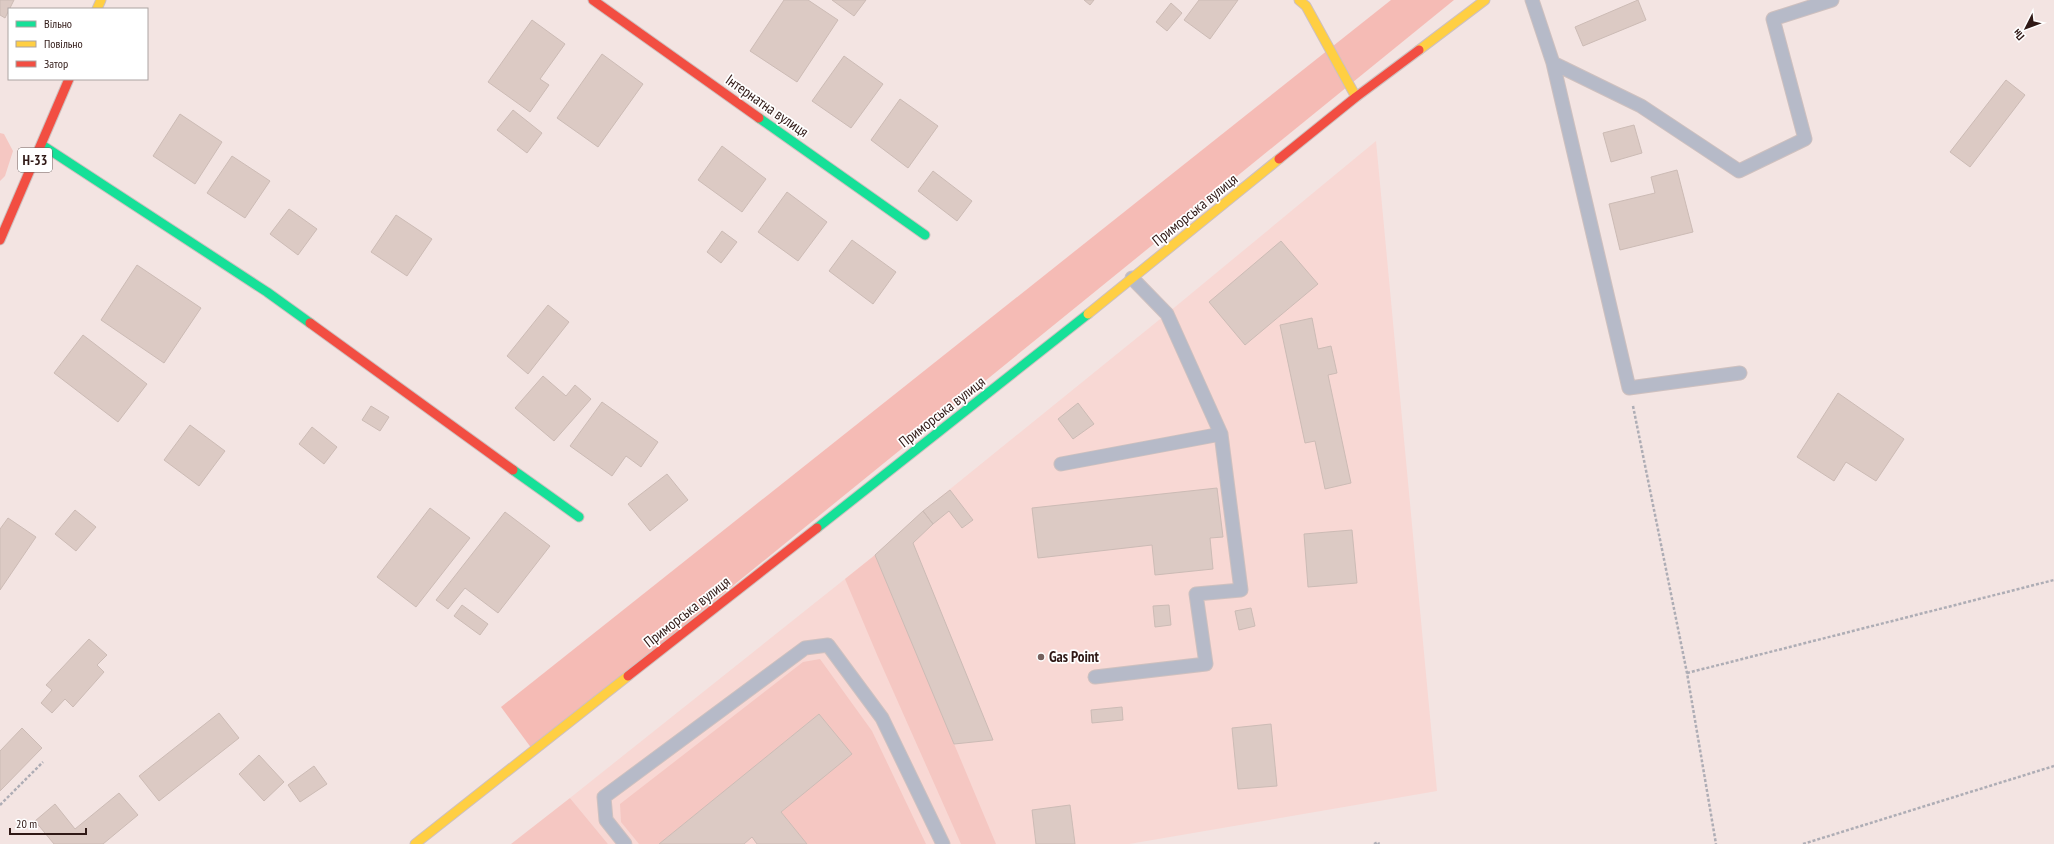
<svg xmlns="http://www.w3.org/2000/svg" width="2054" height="844" font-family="'PT Sans Narrow',sans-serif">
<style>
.built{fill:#f8d8d4}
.green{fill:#f5c7c2}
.forest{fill:#f5bbb5}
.building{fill:#dccac4;stroke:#ccbbb5}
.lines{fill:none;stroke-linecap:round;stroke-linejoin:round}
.lane-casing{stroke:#cec0bf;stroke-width:15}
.fast-casing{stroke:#cec0bf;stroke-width:11}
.slow-casing{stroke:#cec0bf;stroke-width:11}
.jam-casing{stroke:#cec0bf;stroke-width:11}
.path{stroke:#aeadb5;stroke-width:2.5;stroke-dasharray:3 2;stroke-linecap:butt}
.lane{stroke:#b6bac8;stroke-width:13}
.fast{stroke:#16e098;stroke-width:9}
.slow{stroke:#ffcf43;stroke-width:9}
.jam{stroke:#f24e42;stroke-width:9}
.poi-dot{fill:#74605d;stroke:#fff;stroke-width:1.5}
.labels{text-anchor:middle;stroke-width:3.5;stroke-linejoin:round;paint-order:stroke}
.shield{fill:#fff;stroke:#6e5e5c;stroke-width:1}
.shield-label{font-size:14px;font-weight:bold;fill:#301916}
.street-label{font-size:15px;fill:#301916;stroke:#fff}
.poi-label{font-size:15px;font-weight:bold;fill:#301916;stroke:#fff;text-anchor:start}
</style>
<rect width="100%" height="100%" fill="#f3e4e2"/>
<path class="built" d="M1376,141L1437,791L1129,844H608L570,798L875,555L923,511L1175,307Z"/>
<path class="green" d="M0,133L4,134L13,151L5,176L0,181Z
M875,555L996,844H961L878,657L845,579Z
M820,659L872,731L926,844H807L781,812L851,754L819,714L659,844H639L621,822L620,804L803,662Z
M570,798L608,844H511Z"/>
<path class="forest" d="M1391,0H1454L532,749L501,707Z"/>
<path class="building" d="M0,0H14L5,18L0,15Z
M784,0H808L838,20L797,82L750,51Z
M832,0H866L854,16Z
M1084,0H1094L1090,5Z
M1199,0H1238L1210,39L1184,20Z
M1638,0L1646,20L1583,46L1575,27Z
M1171,3L1182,13L1167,31L1156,22Z
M532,20L565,44L540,79L549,85L530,112L488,82Z
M602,54L643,84L598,147L557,118Z
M844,56L883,84L851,128L812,101Z
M2006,80L2025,95L1970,167L1950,152Z
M900,99L938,126L908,168L871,140Z
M513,110L542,133L527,153L497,130Z
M180,114L222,142L195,184L153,156Z
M1634,125L1642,153L1611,162L1603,133Z
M722,146L766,179L742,212L698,180Z
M232,156L270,181L245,218L207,193Z
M1677,170L1693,232L1620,250L1609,204L1655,193L1651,177Z
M933,171L972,201L957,221L918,191Z
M787,192L827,222L798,261L758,232Z
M289,209L317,229L298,255L270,234Z
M396,215L432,239L407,276L371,252Z
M722,231L737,242L721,263L707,252Z
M852,240L896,272L873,304L829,271Z
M1281,241L1318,284L1245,345L1209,302Z
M137,265L201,308L164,363L101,320Z
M548,305L569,322L528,374L507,356Z
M1312,318L1318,349L1331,346L1337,373L1328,375L1351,483L1325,489L1315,441L1305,443L1280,325Z
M83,335L147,384L118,422L54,373Z
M543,376L566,396L575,385L591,399L554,441L515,408Z
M1838,393L1904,439L1876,481L1846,462L1834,481L1797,457Z
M602,402L658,442L641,467L626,456L612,476L570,446Z
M1078,403L1094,424L1073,439L1058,419Z
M371,406L389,417L380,431L362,420Z
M190,425L225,451L199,486L164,460Z
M312,427L337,447L324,464L299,444Z
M667,474L688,500L650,531L628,504Z
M1217,488L1223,537L1210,538L1213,569L1155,575L1152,545L1038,558L1032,508Z
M950,490L973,520L962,528L949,511L933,524L923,511Z
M430,508L470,538L416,607L377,577Z
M75,510L96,527L76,551L55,534Z
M923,511L933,524L913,543L993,740L954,744L875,555Z
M505,512L550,546L498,613L465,588L448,609L436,600Z
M8,518L36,537L0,590V529Z
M1352,530L1357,583L1308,587L1304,534Z
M462,605L488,624L480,635L454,616Z
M1169,605L1171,625L1155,627L1153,606Z
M1251,608L1255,626L1239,630L1235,611Z
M89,639L107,655L97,665L104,672L73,707L65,699L52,713L41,703L52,690L46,685Z
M1122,707L1123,720L1092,723L1091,710Z
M219,713L239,738L159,801L139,776Z
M819,714L852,754L781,812L807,844H757L752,837L744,844H659Z
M1271,724L1277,786L1238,789L1232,728Z
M22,728L42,748L0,791V751Z
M259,755L284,782L264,801L239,774Z
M314,766L327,784L300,802L288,785Z
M119,793L138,815L103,844H54L35,821L55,804L75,829Z
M1070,805L1075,844H1036L1032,810Z"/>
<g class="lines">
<g class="lane-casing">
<path id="lane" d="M1532,0L1553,63L1629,388L1740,373
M1553,63L1641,106L1739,171L1805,139L1773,19L1832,0
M1061,464L1221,434L1167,314L1132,278
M1095,677L1206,664L1196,594L1241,590L1221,434
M625,844L606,820L604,797L805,648L828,645L882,718L943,844"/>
</g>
<g class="fast-casing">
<path id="fast" d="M759,118L925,235
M42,145L267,292L310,323
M513,470L579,517
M817,528L1088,314"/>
</g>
<g class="slow-casing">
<path id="slow" d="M1299,0L1306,6L1356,97
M97,9L101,0
M1419,50L1485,0
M1088,314L1279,159
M415,844L628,676"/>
</g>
<g class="jam-casing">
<path id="jam" d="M593,0L759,118
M1279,159L1356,97L1419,50
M0,240L69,79
M310,323L513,470
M628,676L817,528"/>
</g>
<path class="path" d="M1633,406L1687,673L1716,844
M1687,673L2054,580
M0,805L43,762
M1374,844L1378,842L1379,844
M1803,844L2054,766"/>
<use href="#lane" class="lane"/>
<use href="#fast" class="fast"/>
<use href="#slow" class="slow"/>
<use href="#jam" class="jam"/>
</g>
<circle class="poi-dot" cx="1041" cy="657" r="4"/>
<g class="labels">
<rect class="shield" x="18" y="148" width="34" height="24" rx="3"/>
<g class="shield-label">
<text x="35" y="165">Н-33</text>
</g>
<g class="street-label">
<text transform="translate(767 106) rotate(35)" y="5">Інтернатна вулиця</text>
<text transform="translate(1195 210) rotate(-39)" y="5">Приморська вулиця</text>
<text transform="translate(942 412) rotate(-38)" y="5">Приморська вулиця</text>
<text transform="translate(687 612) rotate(-38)" y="5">Приморська вулиця</text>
</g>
<g class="poi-label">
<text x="1049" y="662">Gas Point</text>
</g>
</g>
<rect x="8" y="8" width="140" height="72" fill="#ffffff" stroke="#aca3a2"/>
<rect x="16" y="21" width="20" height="6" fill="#16e098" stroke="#aca3a2"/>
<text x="44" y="28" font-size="12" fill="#301916">Вільно</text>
<rect x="16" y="41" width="20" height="6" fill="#ffcf43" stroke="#aca3a2"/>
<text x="44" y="48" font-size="12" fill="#301916">Повільно</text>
<rect x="16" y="61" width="20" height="6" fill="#f24e42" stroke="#aca3a2"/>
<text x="44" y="68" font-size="12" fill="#301916">Затор</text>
<g transform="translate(2026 28) rotate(228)" stroke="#ffffff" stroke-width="3" paint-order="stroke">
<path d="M0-3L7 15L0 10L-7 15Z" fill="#301916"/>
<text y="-6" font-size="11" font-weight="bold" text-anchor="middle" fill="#301916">Пн</text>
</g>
<path d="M10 828v6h76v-6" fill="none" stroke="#301916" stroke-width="2"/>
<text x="16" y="828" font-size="12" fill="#301916" stroke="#ffffff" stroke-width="3" paint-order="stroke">20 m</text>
</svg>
